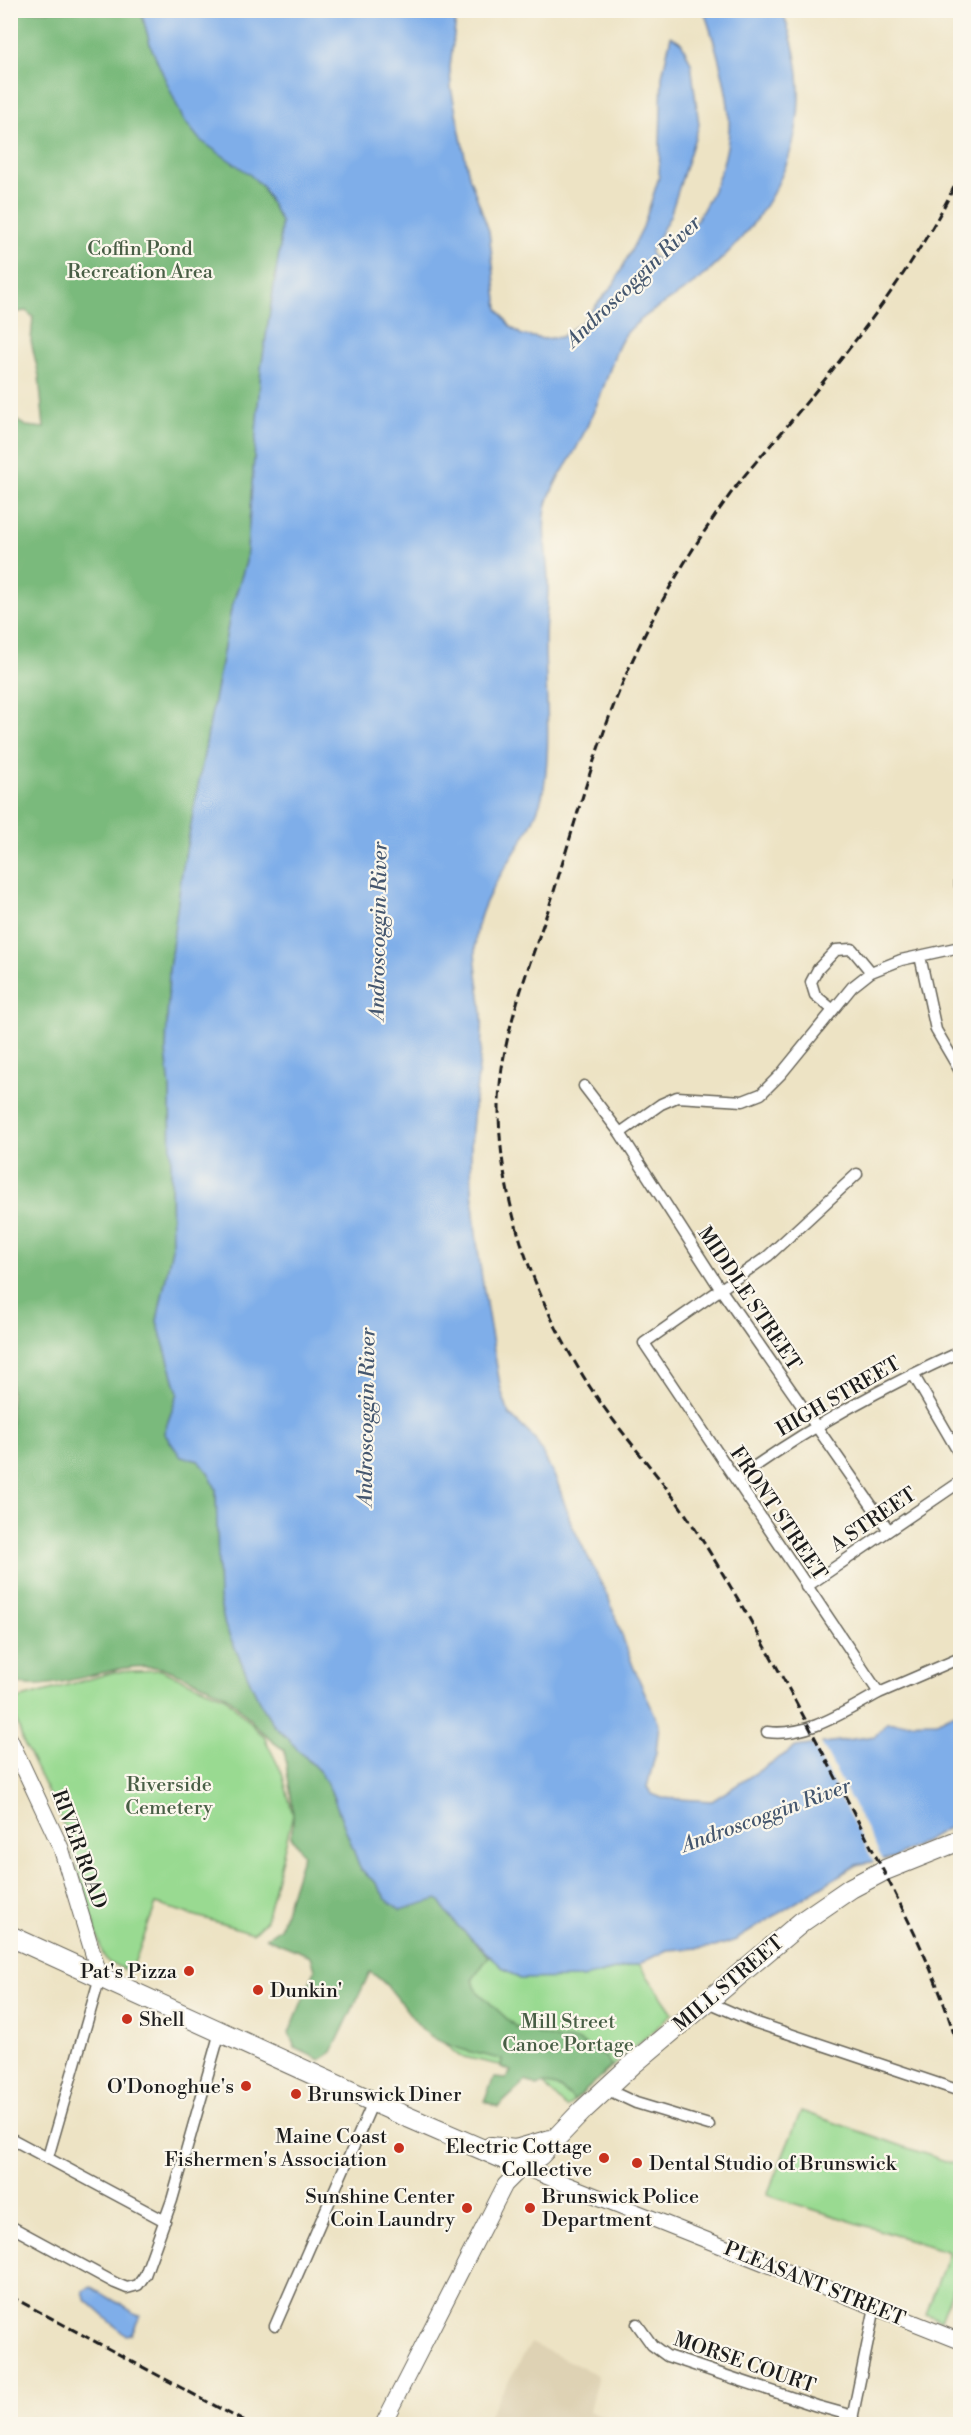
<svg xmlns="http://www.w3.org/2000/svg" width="971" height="2435" font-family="'Libre Bodoni',serif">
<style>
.built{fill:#ded2b4}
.green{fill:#99da91;stroke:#5a7b56;stroke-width:1.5}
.forest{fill:#7aba7b;stroke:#4b6b4c;stroke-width:1.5}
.water{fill:#7faee9;stroke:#4e6582;stroke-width:1.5}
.pier{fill:#ede3c4}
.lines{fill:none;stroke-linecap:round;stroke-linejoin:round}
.street-casing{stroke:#656257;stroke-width:13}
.secondary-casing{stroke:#656257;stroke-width:17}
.highway-casing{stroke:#656257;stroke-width:22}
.street{stroke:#fff;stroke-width:10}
.secondary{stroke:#fff;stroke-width:15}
.highway{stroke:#fff;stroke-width:20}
.rail{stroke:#1c1c1c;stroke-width:3;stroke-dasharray:9 4.5;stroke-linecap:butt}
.poi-dot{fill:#c8321e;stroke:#fbf7ec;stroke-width:2}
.labels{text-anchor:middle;stroke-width:4.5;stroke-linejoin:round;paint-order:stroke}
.park-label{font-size:20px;fill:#485e45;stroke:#fbf7ec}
.street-label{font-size:20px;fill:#1c1c1c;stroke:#fbf7ec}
.poi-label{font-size:20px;fill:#1c1c1c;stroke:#fbf7ec;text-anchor:end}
.water-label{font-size:21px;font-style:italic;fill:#44566e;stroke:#fbf7ec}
</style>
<rect width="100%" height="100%" fill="#fbf7ec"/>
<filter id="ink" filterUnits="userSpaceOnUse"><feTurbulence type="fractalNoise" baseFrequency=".0167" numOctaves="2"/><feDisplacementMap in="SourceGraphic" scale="12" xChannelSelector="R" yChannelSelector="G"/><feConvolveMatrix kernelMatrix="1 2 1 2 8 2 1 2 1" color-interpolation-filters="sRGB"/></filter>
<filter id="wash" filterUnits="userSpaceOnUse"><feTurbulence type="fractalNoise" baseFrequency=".008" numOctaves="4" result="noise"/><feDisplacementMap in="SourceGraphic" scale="24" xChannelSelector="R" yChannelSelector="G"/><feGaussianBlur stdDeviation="1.35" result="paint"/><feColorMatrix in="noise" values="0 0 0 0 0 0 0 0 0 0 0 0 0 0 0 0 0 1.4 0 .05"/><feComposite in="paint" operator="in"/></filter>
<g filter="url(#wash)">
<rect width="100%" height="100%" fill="#ede3c4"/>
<path class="built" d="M531,2343L598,2375L589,2411L625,2424H483Z"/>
<path class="green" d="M161,1670L225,1697L264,1737L282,1773L293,1815L266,1920L253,1933L156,1904L131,1972L109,1963L103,1955L67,1832L23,1742L11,1701L114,1672Z
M438,1899L456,1923L504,1969L520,1978H583L639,1964L673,2013L566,2108L532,2072L459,2056L426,2028Z
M801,2111L960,2166L958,2289L953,2288L941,2320L926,2314L949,2252L767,2195Z"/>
<path class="forest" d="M11,11H141L151,47L262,187L281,222L280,247L261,369L246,562L231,610L182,872L169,970L166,1051L170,1088L172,1248L157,1321L178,1393L164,1433L181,1456L199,1461L208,1472L216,1489L219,1598L225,1626L259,1701L273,1724L321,1773L331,1791L361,1870L376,1883L386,1899H438L455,1923L489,1956L473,1979L476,1990L516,2027L556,2039L579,2041L607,2058L611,2067L574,2101C563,2089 553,2080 536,2086L526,2081L498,2107L484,2101L494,2078L506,2079L511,2071L501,2067L502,2059C479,2054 440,2047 423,2030C405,2011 392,1985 370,1972L332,2052L320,2060L295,2048L289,2033L315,1970L311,1956L266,1938L280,1928L303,1854L291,1836C298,1807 285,1779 285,1750C262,1737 248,1715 228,1697C221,1692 170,1669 161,1668C112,1659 64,1694 11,1683V417L26,426L44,428L39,376L31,341L33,317L26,311L11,313Z"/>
<path class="water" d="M141,11H457L450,67L451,88L469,176L489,231L498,309L510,326L522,335L544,339L561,337L582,322L614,284L643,227L659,177L662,76L671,36L681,42L691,63L699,125L670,216L651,251V256L660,260C702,228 736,159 728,105C724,74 714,40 704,11H782C825,119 783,210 697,281C675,299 643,313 625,335C614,350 612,366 605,383C598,404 588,425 578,445C568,465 553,482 547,504C541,527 547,555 548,579C549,599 545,619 545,639C545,687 551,733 545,781C539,836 488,875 477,929C470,963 485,999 482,1033C480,1076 470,1117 471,1160C472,1237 488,1314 501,1390L509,1414L535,1439L557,1481L571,1523L609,1599L633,1666L659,1724L656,1752L647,1787L652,1794L662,1798L712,1801L796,1747L875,1736L887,1723L936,1722L960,1711V1821L896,1857L856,1865L736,1940L715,1947L667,1950L639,1964L583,1978L520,1979L504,1969L455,1923L438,1899L400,1910L386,1899L376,1883L361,1870L331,1791L321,1773L273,1724L259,1701L225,1626L219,1598L216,1489L208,1472L199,1461L181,1457L164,1433L178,1393L157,1321L172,1248L170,1088L166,1051L169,970L182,872L231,610L246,562L261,369L280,247L281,222L262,186L248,173L200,140L183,119L151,47Z
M91,2287L140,2316L131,2335L126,2336L85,2299L83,2291Z"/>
<path class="pier" d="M820,1741L884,1862L875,1864L811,1742Z"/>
</g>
<g filter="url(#ink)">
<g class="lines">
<g class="street-casing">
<path id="street" d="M960,861V886
M920,956L936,1030L960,1071
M832,1009L815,995L811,982L818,969L836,950L852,949L871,972
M584,1086L620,1133L721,1290L888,1529
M620,1133L661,1104L677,1097L743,1101L761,1094L781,1074L852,987L871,972L901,960L960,947
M857,1174L768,1256L644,1343L879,1693L960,1658
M913,1374L960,1455
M737,1479C806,1429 883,1387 960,1352
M806,1587L960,1482
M767,1732C809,1737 843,1712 879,1693
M706,2001L754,2022L960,2091
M606,2089L636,2103L709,2125
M10,2138L165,2221
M48,2157L100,1977
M10,2226L115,2283L127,2288L138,2285L145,2275L172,2200L220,2032
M637,2324L652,2345L667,2356L817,2406L853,2416
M275,2326L373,2102
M851,2424L875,2307"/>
</g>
<g class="secondary-casing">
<path id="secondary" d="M10,1739L61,1848L100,1977
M383,2424L505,2185L523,2167L960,2341"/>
</g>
<g class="highway-casing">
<path id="highway" d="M10,1936L396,2112L523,2167L540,2155L583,2110L634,2063L803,1921L851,1888L885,1870L960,1840
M491,2147L515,2150L550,2140"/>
</g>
<use href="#street" class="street"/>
<use href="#secondary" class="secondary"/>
<use href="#highway" class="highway"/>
<path class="rail" d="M960,175C917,265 855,343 792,420C774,442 754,463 737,485C697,539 661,598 633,659C598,736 576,820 551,901C530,966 499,1038 499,1107C499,1207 537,1304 590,1387C621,1435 661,1476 692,1524C755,1623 810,1726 863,1831C900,1904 940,1976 960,2056
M10,2296L249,2424
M958,2424L960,2402"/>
</g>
</g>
<g class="poi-dot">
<circle cx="189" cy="1971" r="6"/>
<circle cx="258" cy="1990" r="6"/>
<circle cx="127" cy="2019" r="6"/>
<circle cx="246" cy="2086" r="6"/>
<circle cx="296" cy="2094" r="6"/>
<circle cx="399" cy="2148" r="6"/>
<circle cx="604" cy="2158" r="6"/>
<circle cx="637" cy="2163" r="6"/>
<circle cx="467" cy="2208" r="6"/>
<circle cx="530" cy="2208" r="6"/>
</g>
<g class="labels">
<g class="park-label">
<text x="140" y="255">Coffin Pond<tspan x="140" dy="23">Recreation Area</tspan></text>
<text x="169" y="1791">Riverside<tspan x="169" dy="23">Cemetery</tspan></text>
<text x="568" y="2028">Mill Street<tspan x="568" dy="23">Canoe Portage</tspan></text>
</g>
<g class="street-label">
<text transform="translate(750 1298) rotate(56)" y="7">MIDDLE STREET</text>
<text transform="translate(838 1396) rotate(-30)" y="7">HIGH STREET</text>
<text transform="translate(779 1513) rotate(56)" y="7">FRONT STREET</text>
<text transform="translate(873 1519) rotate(-34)" y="7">A STREET</text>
<text transform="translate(80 1849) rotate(70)" y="7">RIVER ROAD</text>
<text transform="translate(728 1983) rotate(-40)" y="7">MILL STREET</text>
<text transform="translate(815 2283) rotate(22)" y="7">PLEASANT STREET</text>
<text transform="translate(745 2362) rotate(19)" y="7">MORSE COURT</text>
</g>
<g class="poi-label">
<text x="177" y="1978">Pat's Pizza</text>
<text x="270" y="1997" text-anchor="start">Dunkin'</text>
<text x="139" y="2026" text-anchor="start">Shell</text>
<text x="234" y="2093">O'Donoghue's</text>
<text x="308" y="2101" text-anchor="start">Brunswick Diner</text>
<text x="387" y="2143">Maine Coast<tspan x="387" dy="23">Fishermen's Association</tspan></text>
<text x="592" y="2153">Electric Cottage<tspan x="592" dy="23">Collective</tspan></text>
<text x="649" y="2170" text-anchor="start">Dental Studio of Brunswick</text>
<text x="455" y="2203">Sunshine Center<tspan x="455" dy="23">Coin Laundry</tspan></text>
<text x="542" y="2203" text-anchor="start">Brunswick Police<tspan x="542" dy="23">Department</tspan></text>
</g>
<g class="water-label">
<text transform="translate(633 281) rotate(-44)" y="7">Androscoggin River</text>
<text transform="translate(378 931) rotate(-89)" y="7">Androscoggin River</text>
<text transform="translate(366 1417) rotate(-89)" y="7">Androscoggin River</text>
<text transform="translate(766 1815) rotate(-20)" y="7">Androscoggin River</text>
</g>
</g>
<rect width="971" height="2435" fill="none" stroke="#fbf7ec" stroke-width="36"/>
</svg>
